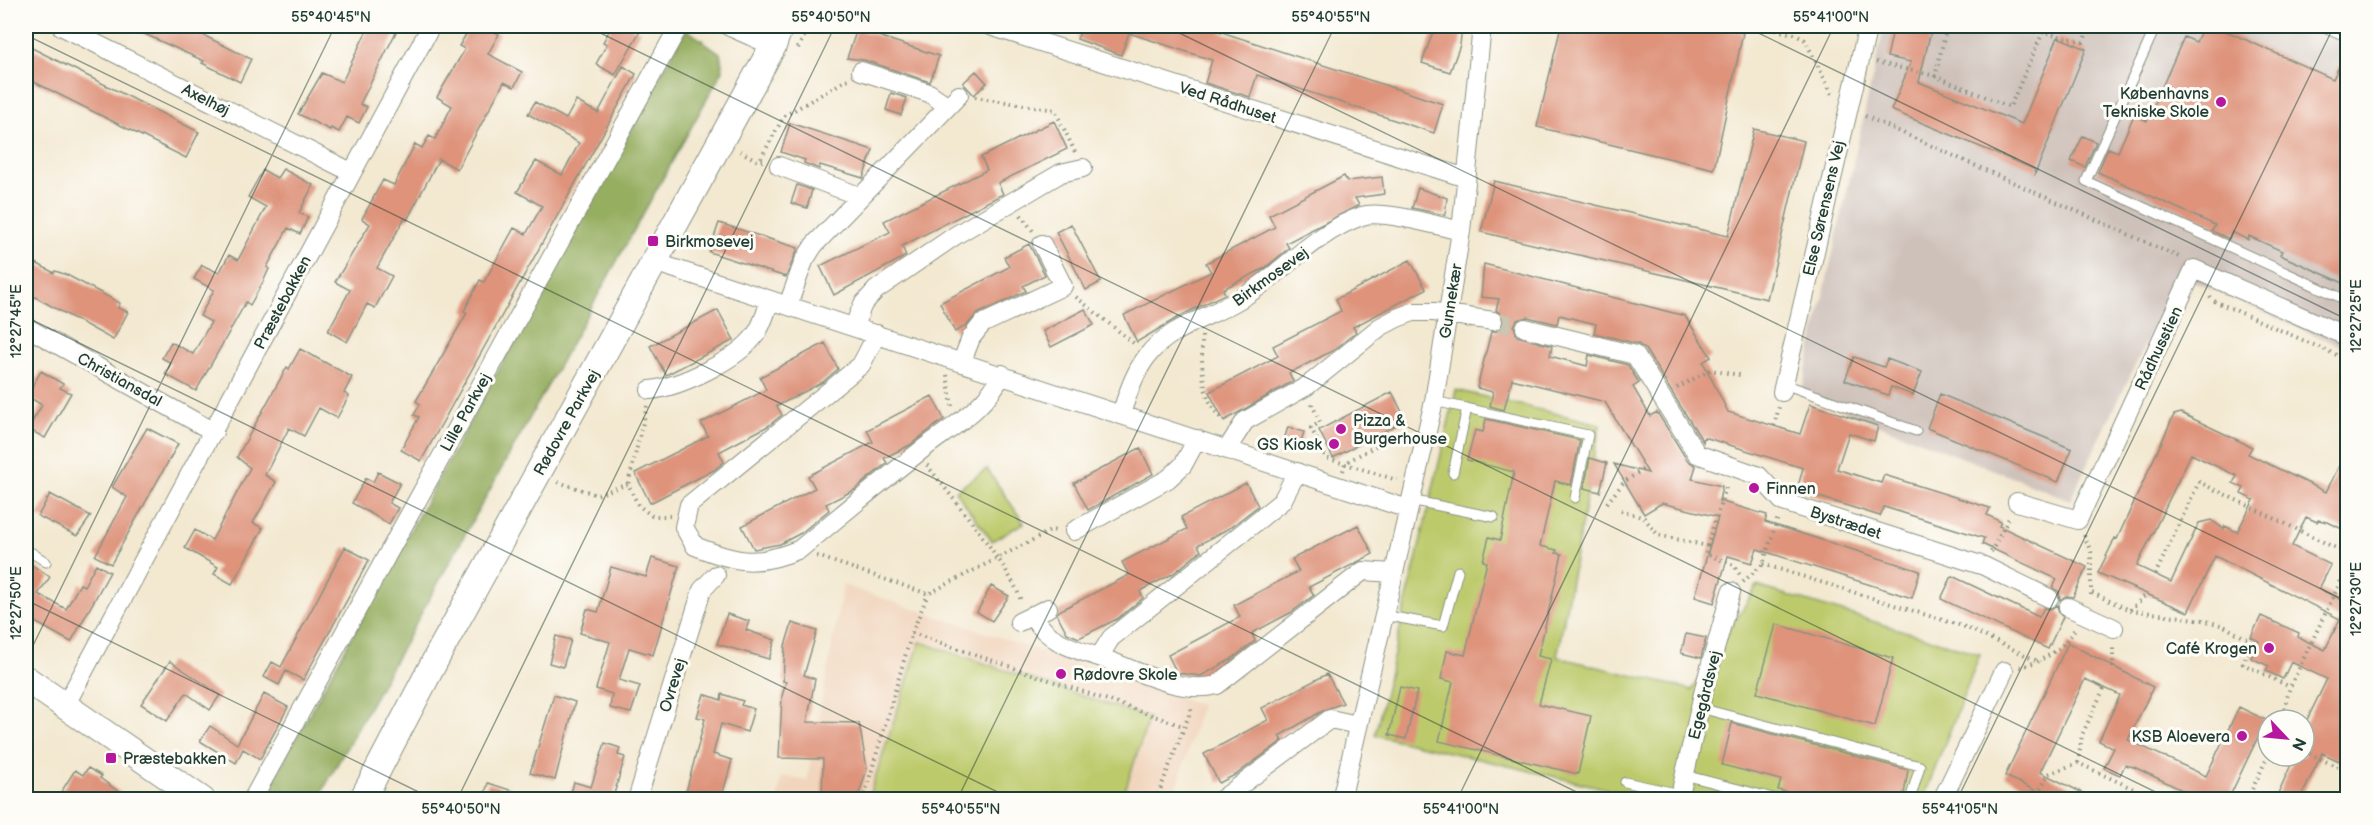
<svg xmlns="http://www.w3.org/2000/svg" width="2373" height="825" font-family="'Balsamiq Sans',sans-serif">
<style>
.built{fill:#f1d5bd}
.industrial{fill:#cec1ba}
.green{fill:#bdca6c;stroke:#6e8450;stroke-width:1.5}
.forest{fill:#96ae60;stroke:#5a764a;stroke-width:1.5}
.building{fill:#de937a;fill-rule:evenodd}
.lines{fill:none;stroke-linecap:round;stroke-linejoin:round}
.street-tunnel{stroke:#c9c6b1;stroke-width:18;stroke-dasharray:18 9;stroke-linecap:butt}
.lane-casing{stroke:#899282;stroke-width:11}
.street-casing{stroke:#899282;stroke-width:20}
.secondary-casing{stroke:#899282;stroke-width:28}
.path{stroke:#899282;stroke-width:4;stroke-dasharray:1.5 4.5;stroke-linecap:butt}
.lane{stroke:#fff;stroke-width:9}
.street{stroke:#fff;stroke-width:18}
.secondary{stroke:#fff;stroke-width:26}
.ticks{fill:none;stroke:#1f3d34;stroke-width:1.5;stroke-opacity:0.45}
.poi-dot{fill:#b5179e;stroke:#fdfcf7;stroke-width:2}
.labels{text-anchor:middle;stroke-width:6;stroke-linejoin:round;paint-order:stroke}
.poi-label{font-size:16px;fill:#1f3d34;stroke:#fdfcf7;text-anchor:start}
.street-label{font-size:16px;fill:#1f3d34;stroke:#fdfcf7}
.neatline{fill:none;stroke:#1f3d34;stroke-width:2}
.ticks-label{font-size:15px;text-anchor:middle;fill:#1f3d34}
</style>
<rect width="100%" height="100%" fill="#fdfcf7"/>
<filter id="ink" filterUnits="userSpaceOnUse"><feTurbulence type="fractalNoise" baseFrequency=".0167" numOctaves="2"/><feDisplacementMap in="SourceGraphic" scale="12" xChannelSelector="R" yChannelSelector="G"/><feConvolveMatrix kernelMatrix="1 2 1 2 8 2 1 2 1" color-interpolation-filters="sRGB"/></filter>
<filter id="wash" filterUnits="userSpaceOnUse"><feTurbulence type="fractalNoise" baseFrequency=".008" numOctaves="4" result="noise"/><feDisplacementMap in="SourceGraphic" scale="24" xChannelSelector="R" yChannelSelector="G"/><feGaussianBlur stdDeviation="1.35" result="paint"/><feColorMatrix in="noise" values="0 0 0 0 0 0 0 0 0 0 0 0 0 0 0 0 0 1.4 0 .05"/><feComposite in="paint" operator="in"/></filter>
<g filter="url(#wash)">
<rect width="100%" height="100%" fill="#f3e8d0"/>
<path class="built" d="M843,585L1201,705L1174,799H1122L1149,718L920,643L868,799L777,800L782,776L807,781Z"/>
<path class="industrial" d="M1884,26H2347V349L2179,275L2070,500L1801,394Z"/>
<path class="green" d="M1456,390L1600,424L1557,657L1692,690L1757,586L1980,654L1923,799H1651L1375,735Z
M987,469L1024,523L992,541L955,491Z
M920,642L1149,718L1122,799H868Z"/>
<path class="forest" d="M686,29L720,53L723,70L318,799L265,800L263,798Z"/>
<g id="blocks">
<path class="building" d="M127,26H185L251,59L240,82L202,63L204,61Z
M369,26H399L360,104L367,107L359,123L347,117L339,132L331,128L330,130L298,114L322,73L342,82Z
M471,26H482L499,34L488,54L522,72L514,87L504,82L457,169L439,159L407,220L404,219L377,268L392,276L375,308L367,304L347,342L328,331L350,290L335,282L370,224L362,219L383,180L394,185L415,144L422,148L429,136L435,139L452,106L437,97L465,49L459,46Z
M612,26H629L640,31L615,75L596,64L607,44L603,42Z
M1083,26H1203L1443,104L1434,133L1257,75L1250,97L1205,83L1212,60L1129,33L1121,55L1077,39Z
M1435,26H1462L1460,45L1450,72L1422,63Z
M1561,26H1717L1743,33L1714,169L1537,127Z
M1894,26H1932L1919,82L2022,124L2058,37L2086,49L2035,174L2034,169L1891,110L1911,62L1887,57Z
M2203,26H2215L2333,79L2348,47V285L2280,255L2282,251L2249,236L2248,240L2232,232L2229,239L2212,231L2215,225L2098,172L2108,148L2118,152L2134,115L2147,121L2184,37L2196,42Z
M857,29L939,56L930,82L864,60L847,58Z
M26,45L199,132L186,158L26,78Z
M623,66L636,74L421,461L401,450L419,417L414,415L420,404L416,401L467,313L464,311L480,280L484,282L514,228L526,234L542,206L517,192L536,161L562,175L579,143L528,114L535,102L566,119L576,101L598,113Z
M976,71L987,83L974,95L963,83Z
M891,93L907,98L901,115L886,110Z
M1054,121L1067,149L998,183L1003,194L902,246L906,256L834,295L820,266L890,232L884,221L987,170L981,157Z
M790,123L873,150L863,178L820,165L819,169L804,163L805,160L781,152Z
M1754,129L1804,141L1767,299L1481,232L1494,181L1728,236Z
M2083,136L2096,142L2085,167L2071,161Z
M283,169L313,185L299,213L308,217L300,234L288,228L267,267L269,269L263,282L250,305L246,302L196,391L165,374L171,363L162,358L171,342L193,354L211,322L200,316L214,290L194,279L202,265L219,273L229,255L238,260L266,207L248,197L263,170L277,178Z
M1344,176L1347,181L1382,177L1384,194L1355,198L1359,205L1286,243L1289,248L1265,268L1223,289L1225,294L1182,315L1137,342L1124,315L1211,272L1206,263L1275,227L1269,215Z
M797,185L812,190L807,208L791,203Z
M1418,188L1447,198L1445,215L1412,208Z
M719,223L798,248L786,277L709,252Z
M1071,224L1101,282L1086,290L1056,232Z
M1029,244L1045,275L1023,286L1026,291L977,314L966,326L955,332L940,303L1009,267L1004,257Z
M1410,260L1426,289L1353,327L1356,332L1334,350L1289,373L1293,381L1224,421L1209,392L1278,356L1273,346L1341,311L1336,299Z
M36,263L54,273L55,271L67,275L120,303L118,308L128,312L113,340L26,292V282Z
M1484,264L1685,316L1711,357L1703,362L1728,412L1800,434L1810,404L1878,426L1874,441L1849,433L1837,469L1881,483L1884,475L1990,508L1987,515L2001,522L1999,526L2087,567L2073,597L2066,596L2060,600L2059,592L2053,588L2057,579L1982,544L1984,538L1884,507L1880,516L1797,490L1803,468L1704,437L1703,442L1645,349L1638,344L1594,333L1596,324L1559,315L1557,324L1528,317L1517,320L1514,326L1517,336L1552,346L1550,356L1587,366L1589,355L1628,365L1639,383L1633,387L1650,416L1657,412L1687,460L1696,466L1692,479L1722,486L1719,501L1767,515L1765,522L1920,571L1912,598L1757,549L1752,563L1728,556L1714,603L1695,597L1718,517L1662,503L1644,514L1614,464L1648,473L1605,402L1512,379L1504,410L1490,406L1493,392L1477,388L1491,332L1498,331L1504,322L1503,316L1496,310L1499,299L1481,297Z
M1085,309L1094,325L1051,347L1043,331Z
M718,310L734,340L666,375L650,346Z
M825,343L838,369L823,382L777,406L782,415L768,426L719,452L724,462L714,470L650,503L635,473L708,436L701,423L766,390L760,377Z
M300,349L352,377L344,393L349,396L337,418L319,408L304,436L289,428L265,475L276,482L253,523L263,528L232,584L214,574L218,567L185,548L195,530L212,540L250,468L237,457L287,367L289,369Z
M1854,357L1884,367L1887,359L1922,372L1913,395L1891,387L1888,395L1845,380Z
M41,371L63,384L60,388L71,393L45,438L28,429L42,405L27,396Z
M1392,392L1406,420L1333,458L1319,430Z
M1940,394L2072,449L2058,482L1927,428Z
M932,396L944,419L910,445L884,458L887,463L854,490L826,504L829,510L801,533L780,544L754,549L742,526L815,488L808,476L873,442L867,430Z
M2181,413L2252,447L2248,454L2326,492L2348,448V532L2328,522L2318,520L2317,522L2306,517L2292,546L2331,565L2319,589L2348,603V765L2322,753L2300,800H2275L2295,756H2304V726L2327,679L2291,662L2283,679L2266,671L2269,666L2251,658L2259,641L2251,637L2261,616L2299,633L2298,637L2325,650L2340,619L2215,556L2188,612L2098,573L2115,538L2117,539L2174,415ZM2191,454L2237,476L2233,483L2244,488L2241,494L2254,500L2237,532L2225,526L2224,529L2211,520L2199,523L2171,582L2137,566Z
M1486,419L1580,440L1571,485L1555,481L1540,546L1557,550L1556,553L1562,554L1538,656L1551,659L1539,704L1591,716L1578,774L1439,741L1453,682L1441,679L1447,651L1465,655L1487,562L1483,561L1489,537L1500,540L1514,472L1467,460L1475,430L1483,432Z
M1288,427L1304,432L1299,448L1283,443Z
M147,428L178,444L111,564L95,556L127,497L112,487Z
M1140,448L1153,474L1088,510L1074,483Z
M1590,458L1607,463L1600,492L1584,488Z
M378,472L400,483L389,503L398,508L389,524L352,503L366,478L373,482Z
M1246,483L1258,506L1231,527L1198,545L1201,551L1174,573L1140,591L1143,598L1117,619L1079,638L1067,633L1057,614L1059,611L1129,575L1122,562L1187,529L1181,517Z
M50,494L91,516L77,536L38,516Z
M1358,525L1373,554L1309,587L1314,595L1292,612L1252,633L1255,641L1230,660L1201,676L1177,673L1168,655L1240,617L1234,605L1299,571L1292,559Z
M345,547L369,560L303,680L286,671L279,685L264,677L272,662L281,667Z
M652,558L679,566L653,655L629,648L619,680L640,686L631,713L610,708L612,694L596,689L610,642L580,633L587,609L598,612L611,567L646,577Z
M26,561L50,577L38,594L66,609L80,584L84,586L96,564L110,572L71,642L26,617Z
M1952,576L2039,617L2044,608L2050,609L2057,605L2059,613L2063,617L2048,649L1941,599Z
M991,586L1009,596L992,621L977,612Z
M727,614L749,621L746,630L775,640L769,659L717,644Z
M792,623L817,631L804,675L815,679L807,722L859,723L867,769L857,800H822L823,759L779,758L782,696L786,682L783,681L785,646Z
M1776,624L1893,658L1875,726L1757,693Z
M1686,634L1706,638L1701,658L1681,653Z
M556,636L571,640L563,667L549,663Z
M2068,643L2153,687L2128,740L2206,776L2239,707L2266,720L2228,800H2203L2134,767L2125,765L2120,775L2104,768L2114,748L2099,741L2120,695L2085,679L2040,772L2097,800H2043L2045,795L2005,776Z
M170,661L220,695L210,710L186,693L167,721L141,704Z
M1327,674L1343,703L1324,710L1279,736L1282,741L1237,774L1219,783L1204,754L1268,720L1262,708Z
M1400,687L1417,691L1406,739L1389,735Z
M264,694L288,707L260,759L243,749L236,763L200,741L210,726L237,744Z
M704,694L721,700L722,694L743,701L741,705L754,709L747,732L721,724L713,754L732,760L721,800H684L705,719L697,717Z
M554,695L575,702L555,780L530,773Z
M1732,723L1908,770L1903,800H1817L1778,790L1781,780L1722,765Z
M605,743L620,748L618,755L625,757L614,794L620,796V800H569L574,782L591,787Z
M88,768L102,776L100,778L130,800H56L75,770L83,775Z
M488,783L529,796V800H483Z"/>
</g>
</g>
<g filter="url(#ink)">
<use href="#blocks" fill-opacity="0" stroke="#899282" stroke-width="1.5"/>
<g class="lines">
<path class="street-tunnel" d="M1493,321L1525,328"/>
<g class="lane-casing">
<path id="lane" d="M2156,26L2086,181L2348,301
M2322,26L2348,37
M1784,384L1916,431
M1434,401L1588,435L1575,498
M1453,473L1467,408
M1410,500L1494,517
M26,549L46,562
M1383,615L1443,626L1458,571
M1700,708L1920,766L1910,800
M1684,775L1781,800
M1625,782L1680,794"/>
</g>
<g class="street-casing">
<path id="street" d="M61,26L351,172
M728,26L773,46
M990,26L1466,178
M861,71L929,93L948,106
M779,166L859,196
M654,262L1408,509
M788,305L804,261L814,245L959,95
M854,326L863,304L876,290L956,235L1061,173L1083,168
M26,327L214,432
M1525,328L1635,355L1697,454L1759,476L1783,502L1984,566L2049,598
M877,334L861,365L689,505L684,527L695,546C737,563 757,567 800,549C839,517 878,484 919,452C949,428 985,410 1002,374
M962,361L971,338L982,324L1063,286L1042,244
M650,390C680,387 739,359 756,334C763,324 766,312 770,300
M1782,392L1868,26
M1121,414C1128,393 1134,373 1148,355C1168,329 1204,319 1233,303C1278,279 1312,233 1362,216C1381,209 1439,226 1461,231
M1227,449L1245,421L1307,386L1380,327L1397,318L1413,312H1434L1493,321
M1297,472L1282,501L1111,638L1099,657C1135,669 1179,695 1217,685L1363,571L1393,573
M2017,502L2078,520L2194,269L2348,337
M1074,531L1168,479L1183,465L1197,439
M2068,607L2114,628
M1032,615C1048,642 1071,648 1099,657
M1019,622L1048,608
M65,706L431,26
M252,800L679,26
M637,800L702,590L716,575
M1221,800L1330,719L1358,725
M1341,800L1434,401L1461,231L1482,26
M1679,800L1705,685L1731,592
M1942,800L2004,671"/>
</g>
<g class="secondary-casing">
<path id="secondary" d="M26,679L202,800
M362,800L439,653L773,46L780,26"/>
</g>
<path class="path" d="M1758,26L1794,34L1805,40L1833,96
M2013,26L2043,32
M798,48L810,26
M1876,62L1935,76L2010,107L2043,32L2083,42L2090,26
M1935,77L1947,26
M975,97L1055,110L1075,152
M1865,116L2181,258
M740,151L758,161H763
M761,158L784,116L848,79
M1021,215L1033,231
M1076,297L1136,345
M2210,297L2212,300L2348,360
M1202,336C1202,366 1200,400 1224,421
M947,375L952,406
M1677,388L1710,370L1740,375
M1312,404L1320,422L1311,428L1326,458L1397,480
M647,406L628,484L638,505L652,516H670
M1774,426L1779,407
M927,465C948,493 1015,572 1021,602
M1343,471L1345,463L1404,430L1410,433
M558,482L597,495L628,484
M1607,503L1624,482L1645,468
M1621,510L1644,518L1658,535L1707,546L1706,554L1734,565L1740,575
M2084,535L2091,552V595
M1707,546L1727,484
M1991,552L2010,516
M817,556L928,594L1052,530L1058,531
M1763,564L1965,627L2040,662
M2155,575L2199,482L2348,554
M1743,582L1763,564L1778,517
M2092,593L2130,610L2203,620L2224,626L2252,642L2243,664L2290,687
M2130,610L2147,594
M912,633L1183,726
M2020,667C2040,663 2066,648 2075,628
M2113,668V645
M2281,720L2290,687L2348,566
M2304,751L2348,772
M2078,763L2082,735L2104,688
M863,800L912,633L928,594
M1156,800L1193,705
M2035,800L2048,774L2078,763L2157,800
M2247,800L2268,756"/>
<use href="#lane" class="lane"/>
<use href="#street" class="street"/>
<use href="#secondary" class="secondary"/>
</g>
</g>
<path class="ticks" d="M586,26L2172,800M1165,26L2348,602M1744,26L2348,320M2323,26L2348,38M26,35L1593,800M26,317L1014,800M26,600L435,800M26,660L335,26M457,800L835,26M957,800L1335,26M1457,800L1834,26M1957,800L2334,26"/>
<g class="poi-dot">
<circle cx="2221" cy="102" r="6"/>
<rect x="647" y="235" width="12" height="12" rx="3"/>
<circle cx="1341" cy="429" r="6"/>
<circle cx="1334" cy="444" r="6"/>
<circle cx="1754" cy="488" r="6"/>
<circle cx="2269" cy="648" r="6"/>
<circle cx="1061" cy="674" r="6"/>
<circle cx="2242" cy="736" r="6"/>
<rect x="105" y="752" width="12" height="12" rx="3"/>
</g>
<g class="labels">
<g class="poi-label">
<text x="2209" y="99" text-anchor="end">Københavns<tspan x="2209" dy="18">Tekniske Skole</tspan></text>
<text x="665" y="247">Birkmosevej</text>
<text x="1353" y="426">Pizza &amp;<tspan x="1353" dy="18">Burgerhouse</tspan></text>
<text x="1322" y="450" text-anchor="end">GS Kiosk</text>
<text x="1766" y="494">Finnen</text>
<text x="2257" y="654" text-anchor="end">Café Krogen</text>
<text x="1073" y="680">Rødovre Skole</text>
<text x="2230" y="742" text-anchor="end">KSB Aloevera</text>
<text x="123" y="764">Præstebakken</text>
</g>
<g class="street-label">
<text transform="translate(206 99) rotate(27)" y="6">Axelhøj</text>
<text transform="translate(1228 102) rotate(18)" y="6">Ved Rådhuset</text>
<text transform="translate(1823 208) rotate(-77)" y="6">Else Sørensens Vej</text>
<text transform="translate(1270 276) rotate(-36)" y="6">Birkmosevej</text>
<text transform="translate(1450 301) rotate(-81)" y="6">Gunnekær</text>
<text transform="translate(282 302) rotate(-62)" y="6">Præstebakken</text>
<text transform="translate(2158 348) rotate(-65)" y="6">Rådhusstien</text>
<text transform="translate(120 379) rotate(29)" y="6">Christiansdal</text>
<text transform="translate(465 412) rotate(-61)" y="6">Lille Parkvej</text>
<text transform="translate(566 422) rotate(-61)" y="6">Rødovre Parkvej</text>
<text transform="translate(1846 522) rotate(18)" y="6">Bystrædet</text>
<text transform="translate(672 685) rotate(-73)" y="6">Ovrevej</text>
<text transform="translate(1704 695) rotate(-76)" y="6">Egegårdsvej</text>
</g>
</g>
<rect width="2373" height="825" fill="none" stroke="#fdfcf7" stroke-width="66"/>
<g transform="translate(2286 738) rotate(116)"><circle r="28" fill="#fdfcf7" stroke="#a4b0a9" stroke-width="1.5"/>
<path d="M0-4.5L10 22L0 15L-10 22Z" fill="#b5179e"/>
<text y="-9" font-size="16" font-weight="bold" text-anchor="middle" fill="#1f3d34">N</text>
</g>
<rect x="33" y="33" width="2307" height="759" class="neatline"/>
<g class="ticks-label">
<text x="331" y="22">55°40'45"N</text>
<text x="831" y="22">55°40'50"N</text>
<text x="1331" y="22">55°40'55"N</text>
<text x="1831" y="22">55°41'00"N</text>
<text transform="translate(2356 316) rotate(-90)" y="5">12°27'25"E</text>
<text transform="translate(16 321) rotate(-90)" y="5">12°27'45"E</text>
<text transform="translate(2356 599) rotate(-90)" y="5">12°27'30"E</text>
<text transform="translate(16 603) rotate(-90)" y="5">12°27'50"E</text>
<text x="461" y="814">55°40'50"N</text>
<text x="961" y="814">55°40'55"N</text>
<text x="1461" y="814">55°41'00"N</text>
<text x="1960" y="814">55°41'05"N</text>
</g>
</svg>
